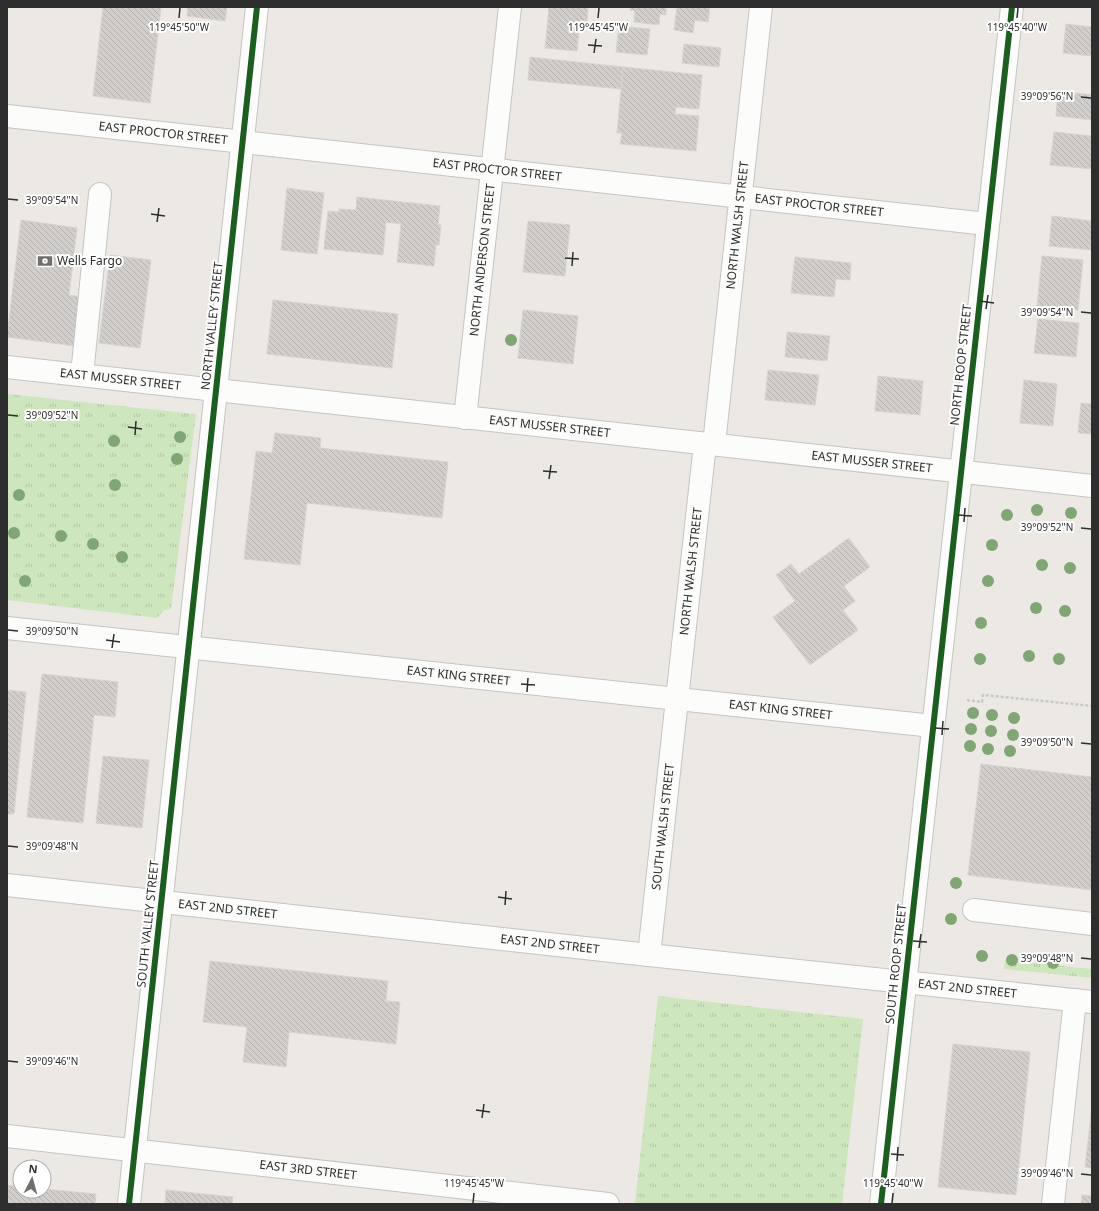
<svg xmlns="http://www.w3.org/2000/svg" width="1099" height="1211" font-family="'Noto Sans',sans-serif">
<style>
.grass{fill:url(#grass-tufts)}
.building{fill:url(#building-back-hatch);stroke:#d7d4d0}
.lines{fill:none;stroke-linecap:round;stroke-linejoin:round}
.minor-casing{stroke:#c5c4c5;stroke-width:24}
.path{stroke:#c9c9c8;stroke-width:2.5;stroke-dasharray:3 2;stroke-linecap:butt}
.minor{stroke:#fcfcfb;stroke-width:22}
.cycleway-casing{stroke:#fff;stroke-width:8}
.cycleway{stroke:#1b5e20;stroke-width:6}
.tree{fill:#82a575}
.ticks{fill:none;stroke:#2e2e2e;stroke-width:1.5}
.labels{text-anchor:middle;stroke-width:4;stroke-linejoin:round;paint-order:stroke}
.street-label{font-size:12px;fill:#2e2e2e;stroke:#fff}
.poi-label{font-size:12px;fill:#2e2e2e;stroke:#fff;text-anchor:start}
.ticks-label{font-size:10px;text-anchor:middle;fill:#2e2e2e;stroke:#fff;stroke-width:4;stroke-linejoin:round;paint-order:stroke}
</style>
<defs>
<pattern id="grass-tufts" width="24" height="20" patternUnits="userSpaceOnUse"><rect width="24" height="20" fill="#cee6be"/><path d="M3 7l-1-3M5 7V3M7 7l1-3M15 17l-1-3M17 17v-4M19 17l1-3" fill="none" stroke="#b1c6a4"/></pattern>
<pattern id="building-back-hatch" width="6" height="6" patternUnits="userSpaceOnUse"><rect width="6" height="6" fill="#d1cecb"/><path d="M-1 5l2 2M0 0l6 6M5-1l2 2" fill="none" stroke="#b4b1af"/></pattern>
</defs>
<rect width="100%" height="100%" fill="#ece8e4"/>
<path class="grass" d="M7,394L196,414L171,609L164,610L157,618L7,600Z
M1005,960L1092,969V978L1004,969Z
M658,996L863,1019L842,1204H646L635,1203Z"/>
<path class="building" d="M103,7H161L150,103L93,96Z
M188,7H227L225,21L187,16Z
M549,7H588L587,21L580,20L577,51L545,48Z
M631,7H666V15L660,14L659,25L634,22L635,11L630,10Z
M677,7L690,8V7H710L708,22L695,20L693,33L674,30Z
M1066,24L1092,27V56L1063,53Z
M619,26L650,29L647,55L616,52Z
M684,44L721,48L719,67L682,63Z
M530,57L623,67L621,89L528,80Z
M623,67L702,75L699,109L676,107L675,114L699,116L696,151L620,144L622,133H617Z
M1058,91L1092,95V120L1056,116Z
M1054,132L1092,136V169L1050,165Z
M287,188L324,193L317,254L281,250Z
M357,197L440,206L438,225H441L439,245H436L434,266L397,262L401,224L386,222L383,255L324,249L328,211L339,212V209L356,210Z
M1052,216L1092,221V250L1049,246Z
M21,220L77,228L69,295L81,297L75,346L7,337Z
M528,221L570,225L565,276L523,272Z
M110,255L151,260L140,348L99,343Z
M1042,256L1083,260L1078,310L1037,306Z
M795,257L851,263L850,280L836,279L834,297L791,293Z
M273,300L398,314L392,368L267,354Z
M523,310L578,316L573,364L518,358Z
M1038,319L1079,323L1076,357L1034,353Z
M787,332L830,336L827,361L785,357Z
M768,370L819,375L815,405L765,400Z
M878,376L923,381L920,415L875,411Z
M1024,380L1057,384L1053,426L1020,423Z
M1081,403L1092,404V434L1078,433Z
M275,433L321,438L320,448L448,462L442,518L307,503L300,565L244,559L256,451L272,453Z
M849,538L870,567L844,586L855,601L843,610L858,630L810,665L773,617L795,601L776,575L791,564L799,574Z
M42,674L118,682L115,717L94,715L83,823L27,817Z
M7,690L26,692L14,814H7Z
M103,756L149,760L142,828L96,823Z
M981,764L1092,777V890L968,875Z
M210,961L388,981L386,1001L400,1002L396,1044L289,1032L286,1067L243,1062L247,1027L203,1022Z
M953,1044L1030,1052L1016,1195L938,1187Z
M1092,1105V1168L1085,1167Z
M7,1185L20,1187V1191H44V1189L96,1194L95,1204H7Z
M166,1190L233,1197L232,1204H165Z
M1082,1195L1092,1196V1204H1081Z"/>
<g class="lines">
<g class="minor-casing">
<g id="minor">
<path id="s1" d="M7,116L987,224"/>
<path id="s2" d="M7,367L1092,486"/>
<path d="M82,375L100,194"/>
<path id="s3" d="M465,418L510,7"/>
<path id="s4" d="M714,444L761,7"/>
<path id="s5" d="M7,628L933,726"/>
<path id="s6" d="M7,885L649,955L1092,1002"/>
<path d="M974,910L1092,924"/>
<path id="s7" d="M649,955L705,444"/>
<path id="s8" d="M7,1136L608,1204"/>
<path d="M129,1204L257,7"/>
<path d="M881,1204L1012,7"/>
<path d="M1053,1204L1075,1000"/>
</g>
</g>
<path class="path" d="M967,700L982,702L983,695L1092,706"/>
<use href="#minor" class="minor"/>
<g class="cycleway-casing">
<path id="cycleway" d="M129,1204L257,7
M881,1204L1012,7"/>
</g>
<use href="#cycleway" class="cycleway"/>
</g>
<g class="tree">
<circle cx="511" cy="340" r="6"/>
<circle cx="180" cy="437" r="6"/>
<circle cx="114" cy="441" r="6"/>
<circle cx="177" cy="459" r="6"/>
<circle cx="115" cy="485" r="6"/>
<circle cx="19" cy="495" r="6"/>
<circle cx="1037" cy="510" r="6"/>
<circle cx="1071" cy="513" r="6"/>
<circle cx="1007" cy="515" r="6"/>
<circle cx="14" cy="533" r="6"/>
<circle cx="61" cy="536" r="6"/>
<circle cx="93" cy="544" r="6"/>
<circle cx="992" cy="545" r="6"/>
<circle cx="122" cy="557" r="6"/>
<circle cx="1042" cy="565" r="6"/>
<circle cx="1070" cy="568" r="6"/>
<circle cx="25" cy="581" r="6"/>
<circle cx="988" cy="581" r="6"/>
<circle cx="1036" cy="608" r="6"/>
<circle cx="1065" cy="611" r="6"/>
<circle cx="981" cy="623" r="6"/>
<circle cx="1029" cy="656" r="6"/>
<circle cx="980" cy="659" r="6"/>
<circle cx="1059" cy="659" r="6"/>
<circle cx="973" cy="713" r="6"/>
<circle cx="992" cy="715" r="6"/>
<circle cx="1014" cy="718" r="6"/>
<circle cx="971" cy="729" r="6"/>
<circle cx="991" cy="731" r="6"/>
<circle cx="1013" cy="735" r="6"/>
<circle cx="970" cy="746" r="6"/>
<circle cx="988" cy="749" r="6"/>
<circle cx="1010" cy="751" r="6"/>
<circle cx="956" cy="883" r="6"/>
<circle cx="951" cy="919" r="6"/>
<circle cx="982" cy="956" r="6"/>
<circle cx="1012" cy="960" r="6"/>
<circle cx="1053" cy="963" r="6"/>
</g>
<path class="ticks" d="M179,18L180,8M598,18L599,8M1017,18L1018,8M588,45L602,46M594,53L596,39M1081,97L1091,98M8,199L18,200M151,214L165,216M157,222L159,208M565,258L579,259M572,266L573,252M980,301L994,303M986,309L988,295M1081,312L1091,313M8,415L18,416M128,427L142,429M135,435L136,421M543,471L557,472M549,479L551,465M958,515L972,516M964,522L965,508M1081,528L1091,529M8,630L18,631M106,640L120,642M112,648L114,634M521,684L535,685M527,692L528,678M935,728L949,729M942,735L943,721M1081,743L1091,744M8,846L18,847M498,897L512,899M505,905L506,891M913,941L927,942M919,948L921,934M1081,958L1091,959M8,1061L18,1062M476,1110L490,1112M482,1118L484,1104M891,1154L904,1155M897,1161L898,1147M1081,1174L1091,1175M473,1203L474,1193M892,1203L893,1193"/>
<defs>
<g id="bank-bare" transform="scale(1.2)"><path d="M-6-4H6V4H-6ZM0-2.3a2.3 2.3 0 1 0 0 4.6a2.3 2.3 0 1 0 0-4.6Z" fill="#706f6e" stroke="#fff" stroke-width="2.5" paint-order="stroke"/></g>
</defs>
<g fill-rule="evenodd">
<use href="#bank-bare" x="45" y="261"/>
</g>
<g class="labels">
<g class="street-label">
<text dy="4" stroke="none"><textPath href="#s1" startOffset="157">EAST PROCTOR STREET</textPath></text>
<text dy="4" stroke="none"><textPath href="#s1" startOffset="493">EAST PROCTOR STREET</textPath></text>
<text dy="4" stroke="none"><textPath href="#s1" startOffset="817">EAST PROCTOR STREET</textPath></text>
<text dy="4" stroke="none"><textPath href="#s4" startOffset="220">NORTH WALSH STREET</textPath></text>
<text dy="4" stroke="none"><textPath href="#s3" startOffset="159">NORTH ANDERSON STREET</textPath></text>
<text transform="translate(212 326) rotate(-84)" y="4">NORTH VALLEY STREET</text>
<text transform="translate(961 365) rotate(-84)" y="4">NORTH ROOP STREET</text>
<text dy="4" stroke="none"><textPath href="#s2" startOffset="114">EAST MUSSER STREET</textPath></text>
<text dy="4" stroke="none"><textPath href="#s2" startOffset="546">EAST MUSSER STREET</textPath></text>
<text dy="4" stroke="none"><textPath href="#s2" startOffset="870">EAST MUSSER STREET</textPath></text>
<text dy="4" stroke="none"><textPath href="#s7" startOffset="386">NORTH WALSH STREET</textPath></text>
<text dy="4" stroke="none"><textPath href="#s5" startOffset="454">EAST KING STREET</textPath></text>
<text dy="4" stroke="none"><textPath href="#s5" startOffset="778">EAST KING STREET</textPath></text>
<text dy="4" stroke="none"><textPath href="#s7" startOffset="129">SOUTH WALSH STREET</textPath></text>
<text dy="4" stroke="none"><textPath href="#s6" startOffset="222">EAST 2ND STREET</textPath></text>
<text transform="translate(148 924) rotate(-84)" y="4">SOUTH VALLEY STREET</text>
<text dy="4" stroke="none"><textPath href="#s6" startOffset="546">EAST 2ND STREET</textPath></text>
<text transform="translate(896 964) rotate(-84)" y="4">SOUTH ROOP STREET</text>
<text dy="4" stroke="none"><textPath href="#s6" startOffset="966">EAST 2ND STREET</textPath></text>
<text dy="4" stroke="none"><textPath href="#s8" startOffset="303">EAST 3RD STREET</textPath></text>
</g>
<g class="poi-label">
<text x="57" y="265">Wells Fargo</text>
</g>
</g>
<g class="ticks-label">
<text x="179" y="31">119°45'50"W</text>
<text x="598" y="31">119°45'45"W</text>
<text x="1017" y="31">119°45'40"W</text>
<text x="1047" y="100">39°09'56"N</text>
<text x="52" y="204">39°09'54"N</text>
<text x="1047" y="316">39°09'54"N</text>
<text x="52" y="419">39°09'52"N</text>
<text x="1047" y="531">39°09'52"N</text>
<text x="52" y="635">39°09'50"N</text>
<text x="1047" y="746">39°09'50"N</text>
<text x="52" y="850">39°09'48"N</text>
<text x="1047" y="962">39°09'48"N</text>
<text x="52" y="1065">39°09'46"N</text>
<text x="1047" y="1177">39°09'46"N</text>
<text x="474" y="1187">119°45'45"W</text>
<text x="893" y="1187">119°45'40"W</text>
</g>
<rect width="1099" height="1211" fill="none" stroke="#2e2e2e" stroke-width="16"/>
<g transform="translate(32 1179) rotate(6)"><circle r="19" fill="#ffffff" stroke="#ababab"/>
<path d="M0-3L7 15L0 10L-7 15Z" fill="#706f6e"/>
<text y="-6" font-size="11" font-weight="bold" text-anchor="middle" fill="#2e2e2e">N</text>
</g>
</svg>
